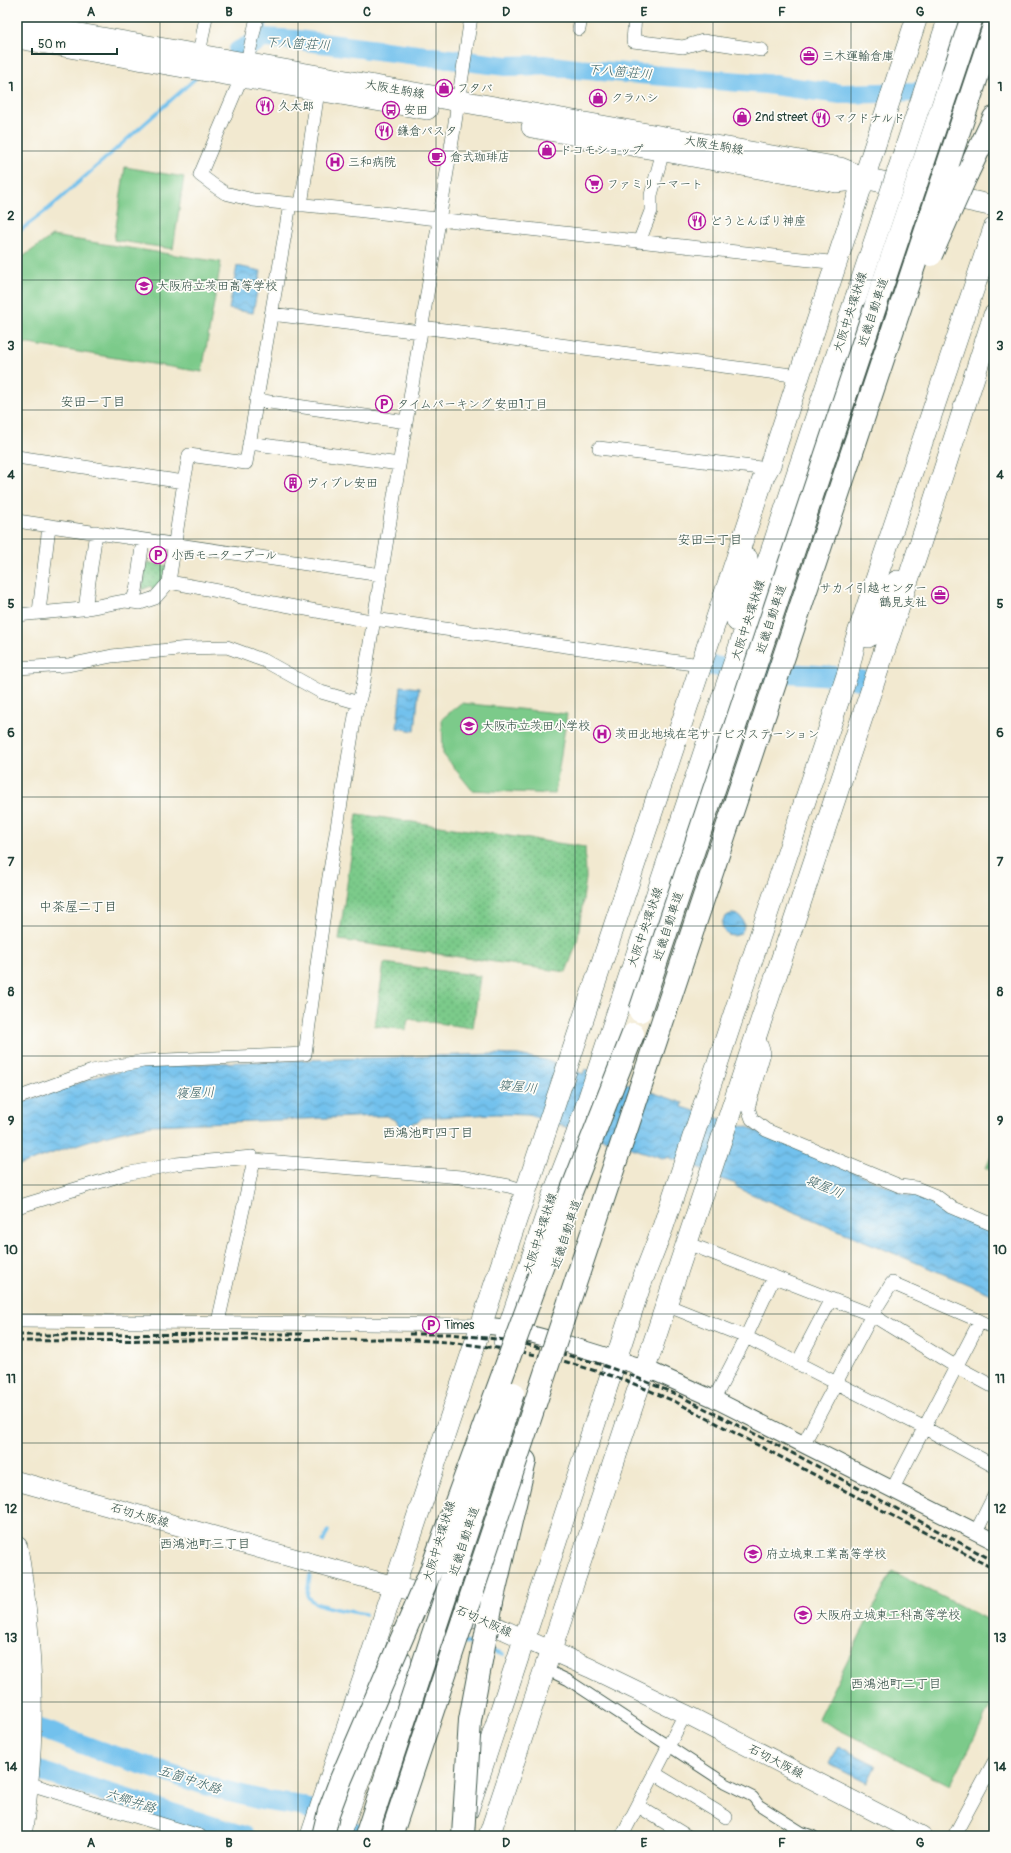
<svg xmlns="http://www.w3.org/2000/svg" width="1011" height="1853" font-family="Pangolin,'Klee One',sans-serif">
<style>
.grass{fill:url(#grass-dots);stroke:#4d845f}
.pitch{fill:#7bca8a;stroke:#4d845f}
.water{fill:url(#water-waves);stroke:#487f90}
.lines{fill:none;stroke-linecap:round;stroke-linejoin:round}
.stream{stroke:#72c1ed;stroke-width:3.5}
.river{stroke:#72c1ed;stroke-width:20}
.pedestrian-casing{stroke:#3f574b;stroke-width:12}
.minor-casing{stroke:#3f574b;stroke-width:14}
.tertiary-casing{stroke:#3f574b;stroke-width:18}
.secondary-casing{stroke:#3f574b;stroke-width:20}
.primary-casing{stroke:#3f574b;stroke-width:22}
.motorway-casing{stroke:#3f574b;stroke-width:24}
.pedestrian{stroke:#fff;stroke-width:10}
.minor{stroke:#fff;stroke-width:13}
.tertiary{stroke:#fff;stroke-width:16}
.secondary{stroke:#fff;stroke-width:19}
.primary{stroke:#fff;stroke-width:21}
.motorway{stroke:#fff;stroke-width:22}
.rail{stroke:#1f3d34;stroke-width:3;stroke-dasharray:6 3;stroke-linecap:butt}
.primary-bridge-casing{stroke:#3f574b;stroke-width:22;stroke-linecap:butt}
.motorway-bridge-casing{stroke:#3f574b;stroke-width:24;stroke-linecap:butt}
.primary-bridge{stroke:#fff;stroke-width:21}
.motorway-bridge{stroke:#fff;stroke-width:22}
.grid{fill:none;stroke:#1f3d34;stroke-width:1;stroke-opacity:0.55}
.labels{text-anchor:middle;stroke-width:3.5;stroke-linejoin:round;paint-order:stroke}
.poi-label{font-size:12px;fill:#1f3d34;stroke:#fdfcf7;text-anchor:start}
.street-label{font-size:12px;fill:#1f3d34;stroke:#fdfcf7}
.water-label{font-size:13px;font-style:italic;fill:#345e62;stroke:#fdfcf7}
.neighbourhood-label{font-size:13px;fill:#1f3d34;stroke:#fdfcf7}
.neatline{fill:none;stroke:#1f3d34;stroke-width:1.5}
.grid-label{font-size:13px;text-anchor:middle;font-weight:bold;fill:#1f3d34}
</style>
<defs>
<pattern id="grass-dots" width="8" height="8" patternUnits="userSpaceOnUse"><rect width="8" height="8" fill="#7bca8a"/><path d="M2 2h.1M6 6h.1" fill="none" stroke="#64a572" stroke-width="1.8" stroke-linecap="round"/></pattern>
<pattern id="water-waves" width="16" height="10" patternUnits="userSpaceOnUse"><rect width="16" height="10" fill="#72c1ed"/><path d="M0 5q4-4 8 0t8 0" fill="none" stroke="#5d9ec1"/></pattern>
</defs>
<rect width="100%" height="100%" fill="#fdfcf7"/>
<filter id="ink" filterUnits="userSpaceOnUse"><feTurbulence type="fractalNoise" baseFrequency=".025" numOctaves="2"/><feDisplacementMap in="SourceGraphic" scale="8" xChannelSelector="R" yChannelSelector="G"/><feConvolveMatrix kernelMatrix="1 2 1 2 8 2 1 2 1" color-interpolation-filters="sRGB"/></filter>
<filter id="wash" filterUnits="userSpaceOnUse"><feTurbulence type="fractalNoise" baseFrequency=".012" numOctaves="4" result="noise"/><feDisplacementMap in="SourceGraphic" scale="16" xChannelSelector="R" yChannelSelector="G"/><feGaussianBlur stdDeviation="0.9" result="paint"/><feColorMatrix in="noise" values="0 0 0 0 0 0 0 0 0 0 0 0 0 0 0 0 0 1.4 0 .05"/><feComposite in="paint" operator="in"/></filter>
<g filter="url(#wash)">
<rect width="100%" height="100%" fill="#f2e9d0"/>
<path class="grass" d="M146,562L168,566L165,582L155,595L151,586L142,590Z
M357,814L585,847L586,878L577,943L566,972L339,940Z
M384,963L480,976L473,1028L408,1019L406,1030L375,1026Z
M994,1150V1172L986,1168Z"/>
<path class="pitch" d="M125,167L184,177L173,249L114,240Z
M52,236L221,262L202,372L17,342V261Z
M461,703L567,714L555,794L472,790L443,754L442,719Z
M892,1571L994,1623V1699L950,1786L818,1719Z"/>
<path class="water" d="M237,266L261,271L253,313L229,309Z
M401,686L419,688L415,731L397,728Z
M722 925a11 11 0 1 1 22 0a11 11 0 1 1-22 0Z
M492,1054L518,1055L546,1060L583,1074L585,1069L683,1103L682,1107L750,1128L911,1196L914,1194L931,1201V1204L994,1230V1295L749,1193L735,1186L736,1184L718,1178L719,1175L667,1157L666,1159L528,1115L495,1114L422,1118L419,1121L399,1127L397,1121L386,1116H379L153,1125C106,1132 62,1150 17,1166V1104L99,1076L137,1068L213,1063Z
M838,1746L876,1765L867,1783L829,1764Z"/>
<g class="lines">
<path class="stream" d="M264,38V29L268,17
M17,233L53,205L197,77
M323,1542L328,1531
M310,1575L307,1595C311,1608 352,1611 365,1614
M462,1641L477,1646
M491,1651L503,1655"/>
<path class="river" d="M238,51L264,38L297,40L506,66L544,65L576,69L766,84L841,94L917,92L962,73L990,51
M707,665L720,667
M738,670L835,676
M854,679L867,681
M17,1722L47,1731L100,1751L218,1789L262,1800L301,1806L361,1836
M17,1764L244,1836"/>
</g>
</g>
<g filter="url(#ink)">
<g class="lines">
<g class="pedestrian-casing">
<path id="pedestrian" d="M545,1669L568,1680L725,1783L753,1797L759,1805L802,1832L813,1836"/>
</g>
<g class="minor-casing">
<path id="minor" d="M635,17L633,41L683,47L703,41L762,50
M579,29L581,17
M63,30L67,17
M199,54L206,17
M247,62L257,17
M242,76L200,175L216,187L225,193L253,200L346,209L838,263
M301,205L318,91
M639,242L651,211V195L663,151
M271,314L421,332
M421,327L800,376
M256,400L406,422
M249,443L399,464
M599,448L768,469
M17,457L184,482L189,455L246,463L290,204
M17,521L381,575
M169,582L235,594L241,597L365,620H381L700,665
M132,602L136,591L143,540
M85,609L96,532
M39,612L49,526
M17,615L82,609L125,601L140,603L155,598L169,582L184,482
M17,668L68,665L112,656L188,648L227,647L265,661L321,692L359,703
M757,1033L764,1053L748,1108L752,1119L766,1130L900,1186L916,1188L936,1196L951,1207L994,1225
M17,1098L92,1071L143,1061L305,1054L328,883L355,716L363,686L454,129L471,17
M17,1207L125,1174L176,1164L252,1157L254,1160L461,1177L509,1186L525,1191
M687,1243L872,1315L955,1366L994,1387
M666,1305L746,1337L925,1428L994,1466
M17,1321L481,1325
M218,1322L254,1160
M797,1364L831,1299
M714,1399L746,1337L774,1277
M803,1445L872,1315L892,1283L980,1321
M892,1490L980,1321L994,1328
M976,1532L994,1496
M654,1773L726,1817
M17,1780L200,1836
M638,1806L687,1836
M622,1836L685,1714
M954,1836L994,1762"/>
</g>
<g class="tertiary-casing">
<path id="tertiary" d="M481,1325L508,1328L564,1343L645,1368L714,1399L994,1541"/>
</g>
<g class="secondary-casing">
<path id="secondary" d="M17,1481L423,1594L590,1668L685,1714L922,1836"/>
</g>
<g class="primary-casing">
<path id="primary" d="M17,23L840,168L864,178L994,206
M17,38L427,109
M931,71L949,17
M532,127L836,182L864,179
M737,621L747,558
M868,637L897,581
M504,1341L553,1195L576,1136L856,297
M17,1547C33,1646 37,1737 21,1836
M468,1810L640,1286L663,1227L848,672L855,642L994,228
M311,1836L764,476L770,465L917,17
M339,1836L383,1716L401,1661
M489,1836L924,532L994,315"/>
</g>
<g class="motorway-casing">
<path id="motorway" d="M967,174L994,118
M492,1602L525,1461"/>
</g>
<use href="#pedestrian" class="pedestrian"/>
<use href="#minor" class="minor"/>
<use href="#tertiary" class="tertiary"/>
<use href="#secondary" class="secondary"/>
<use href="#primary" class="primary"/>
<use href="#motorway" class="motorway"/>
<path class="rail" d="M409,1334H450L514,1341L593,1362L628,1374L678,1395L802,1458L994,1561
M17,1335L303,1334
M17,1341L397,1339L448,1342L513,1350L560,1360L625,1380L676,1402L994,1569"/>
<g class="primary-bridge-casing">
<path id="primary-bridge" d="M856,297L931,71"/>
</g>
<g class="motorway-bridge-casing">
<path id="motorway-bridge" d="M931,255L967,174
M640,1011L972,17
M323,1836L329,1811L341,1779L430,1573L551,1243L633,1034
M366,1836L513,1393
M391,1836L994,26
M463,1836L470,1720L492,1602"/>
</g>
<use href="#primary-bridge" class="primary-bridge"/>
<use href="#motorway-bridge" class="motorway-bridge"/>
</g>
</g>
<path class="grid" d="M160,17V1836M298,17V1836M436,17V1836M575,17V1836M713,17V1836M851,17V1836M17,151H994M17,280H994M17,410H994M17,539H994M17,668H994M17,797H994M17,926H994M17,1056H994M17,1185H994M17,1314H994M17,1443H994M17,1573H994M17,1702H994"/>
<defs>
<g id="office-ring" transform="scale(0.9)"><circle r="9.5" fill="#fdfcf7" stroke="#b5179e" stroke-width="1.5"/><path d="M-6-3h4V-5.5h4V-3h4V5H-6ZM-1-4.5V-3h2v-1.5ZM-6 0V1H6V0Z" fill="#b5179e"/></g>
<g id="shop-ring" transform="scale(0.9)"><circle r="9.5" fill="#fdfcf7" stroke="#b5179e" stroke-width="1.5"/><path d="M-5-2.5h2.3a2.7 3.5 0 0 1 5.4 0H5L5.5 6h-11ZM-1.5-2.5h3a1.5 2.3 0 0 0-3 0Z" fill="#b5179e"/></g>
<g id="restaurant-ring" transform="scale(0.9)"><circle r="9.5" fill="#fdfcf7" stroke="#b5179e" stroke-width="1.5"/><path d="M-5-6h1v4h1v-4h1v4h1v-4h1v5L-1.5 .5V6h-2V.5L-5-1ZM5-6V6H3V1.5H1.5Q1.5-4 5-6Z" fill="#b5179e"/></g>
<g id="bus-ring" transform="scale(0.9)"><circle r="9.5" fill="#fdfcf7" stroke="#b5179e" stroke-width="1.5"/><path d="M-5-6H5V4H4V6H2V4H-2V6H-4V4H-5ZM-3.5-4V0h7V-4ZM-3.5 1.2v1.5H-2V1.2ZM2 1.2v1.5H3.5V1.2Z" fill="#b5179e"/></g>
<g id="cafe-ring" transform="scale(0.9)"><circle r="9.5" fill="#fdfcf7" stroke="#b5179e" stroke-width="1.5"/><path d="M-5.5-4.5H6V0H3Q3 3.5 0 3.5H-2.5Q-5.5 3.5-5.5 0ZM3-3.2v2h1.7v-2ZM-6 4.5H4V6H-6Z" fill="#b5179e"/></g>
<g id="hospital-ring" transform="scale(0.9)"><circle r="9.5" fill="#fdfcf7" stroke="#b5179e" stroke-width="1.5"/><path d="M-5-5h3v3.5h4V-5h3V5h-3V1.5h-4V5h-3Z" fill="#b5179e"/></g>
<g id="supermarket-ring" transform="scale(0.9)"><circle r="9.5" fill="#fdfcf7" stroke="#b5179e" stroke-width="1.5"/><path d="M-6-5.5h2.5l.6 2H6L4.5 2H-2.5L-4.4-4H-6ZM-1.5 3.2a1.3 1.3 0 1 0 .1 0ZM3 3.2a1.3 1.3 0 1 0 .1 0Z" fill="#b5179e"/></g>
<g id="school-ring" transform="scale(0.9)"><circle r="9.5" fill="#fdfcf7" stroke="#b5179e" stroke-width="1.5"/><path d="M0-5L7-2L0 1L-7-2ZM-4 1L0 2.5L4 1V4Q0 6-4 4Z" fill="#b5179e"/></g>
<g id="parking-ring" transform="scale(0.9)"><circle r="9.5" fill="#fdfcf7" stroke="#b5179e" stroke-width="1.5"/><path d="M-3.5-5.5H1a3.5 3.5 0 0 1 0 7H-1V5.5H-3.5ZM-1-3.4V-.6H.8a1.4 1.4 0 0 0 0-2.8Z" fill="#b5179e"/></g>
<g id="building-ring" transform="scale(0.9)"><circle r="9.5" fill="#fdfcf7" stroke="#b5179e" stroke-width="1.5"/><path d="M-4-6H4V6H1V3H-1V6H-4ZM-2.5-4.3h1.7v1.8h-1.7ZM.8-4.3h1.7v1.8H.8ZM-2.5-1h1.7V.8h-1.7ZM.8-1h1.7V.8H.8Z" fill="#b5179e"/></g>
</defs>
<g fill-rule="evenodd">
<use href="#office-ring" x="809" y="56"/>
<use href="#shop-ring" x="444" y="88"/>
<use href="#shop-ring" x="598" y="98"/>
<use href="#restaurant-ring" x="265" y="106"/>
<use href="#bus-ring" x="391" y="110"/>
<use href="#shop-ring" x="742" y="117"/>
<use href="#restaurant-ring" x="821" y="118"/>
<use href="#restaurant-ring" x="384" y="131"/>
<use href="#shop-ring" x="547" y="150"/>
<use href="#cafe-ring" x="437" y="157"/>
<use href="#hospital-ring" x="335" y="162"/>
<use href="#supermarket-ring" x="594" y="184"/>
<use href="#restaurant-ring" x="697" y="221"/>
<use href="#school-ring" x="144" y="286"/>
<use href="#parking-ring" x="384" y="404"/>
<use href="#building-ring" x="293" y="483"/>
<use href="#parking-ring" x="158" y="555"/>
<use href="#office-ring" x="940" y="595"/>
<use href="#school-ring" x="469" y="726"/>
<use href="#hospital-ring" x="602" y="734"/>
<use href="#parking-ring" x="431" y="1325"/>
<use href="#school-ring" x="753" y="1554"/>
<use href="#school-ring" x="803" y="1615"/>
</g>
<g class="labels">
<g class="poi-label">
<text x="822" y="60">三木運輸倉庫</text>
<text x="457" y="92">フタバ</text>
<text x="611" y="102">クラハシ</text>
<text x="278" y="110">久太郎</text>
<text x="404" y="114">安田</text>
<text x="755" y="121">2nd street</text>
<text x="834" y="122">マクドナルド</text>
<text x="397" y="135">鎌倉パスタ</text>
<text x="560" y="154">ドコモショップ</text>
<text x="450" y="161">倉式珈琲店</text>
<text x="348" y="166">三和病院</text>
<text x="607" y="188">ファミリーマート</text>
<text x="710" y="225">どうとんぼり神座</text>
<text x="157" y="290">大阪府立茨田高等学校</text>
<text x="397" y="408">タイムパーキング 安田1丁目</text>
<text x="306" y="487">ヴィブレ安田</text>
<text x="171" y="559">小西モータープール</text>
<text x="927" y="592" text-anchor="end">サカイ引越センター<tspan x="927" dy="14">鶴見支社</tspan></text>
<text x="482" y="730">大阪市立茨田小学校</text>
<text x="615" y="738">茨田北地域在宅サービスステーション</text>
<text x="444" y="1329">Times</text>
<text x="766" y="1558">府立城東工業高等学校</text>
<text x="816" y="1619">大阪府立城東工科高等学校</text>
</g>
<g class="street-label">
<text transform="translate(395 89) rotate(10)" y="4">大阪生駒線</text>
<text transform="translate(714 145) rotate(10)" y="4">大阪生駒線</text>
<text transform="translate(850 312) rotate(-72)" y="4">大阪中央環状線</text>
<text transform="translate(873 312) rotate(-72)" y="4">近畿自動車道</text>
<text transform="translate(771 619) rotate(-72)" y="4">近畿自動車道</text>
<text transform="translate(748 620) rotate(-72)" y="4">大阪中央環状線</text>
<text transform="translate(668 926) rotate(-72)" y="4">近畿自動車道</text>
<text transform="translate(645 927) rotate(-71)" y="4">大阪中央環状線</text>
<text transform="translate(540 1233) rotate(-72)" y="4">大阪中央環状線</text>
<text transform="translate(566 1234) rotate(-72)" y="4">近畿自動車道</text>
<text transform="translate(140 1515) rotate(16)" y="4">石切大阪線</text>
<text transform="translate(439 1541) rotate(-73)" y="4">大阪中央環状線</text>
<text transform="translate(464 1541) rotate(-72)" y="4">近畿自動車道</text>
<text transform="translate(484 1621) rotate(24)" y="4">石切大阪線</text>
<text transform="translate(776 1761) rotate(27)" y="4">石切大阪線</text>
</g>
<g class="water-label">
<text transform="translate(298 43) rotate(3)" y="5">下八箇荘川</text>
<text transform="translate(620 71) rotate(5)" y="5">下八箇荘川</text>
<text transform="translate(518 1086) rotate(6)" y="5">寝屋川</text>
<text transform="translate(195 1092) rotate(-2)" y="5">寝屋川</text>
<text transform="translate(825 1186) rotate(23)" y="5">寝屋川</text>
<text transform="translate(190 1779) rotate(18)" y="5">五箇中水路</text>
<text transform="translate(131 1800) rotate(18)" y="5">六郷井路</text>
</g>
<g class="neighbourhood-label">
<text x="93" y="406">安田一丁目</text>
<text x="710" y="544">安田二丁目</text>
<text x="78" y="911">中茶屋二丁目</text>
<text x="428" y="1137">西鴻池町四丁目</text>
<text x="205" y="1548">西鴻池町三丁目</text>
<text x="896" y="1688">西鴻池町二丁目</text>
</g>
</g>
<rect width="1011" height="1853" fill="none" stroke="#fdfcf7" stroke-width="44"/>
<path d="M32 48v6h85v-6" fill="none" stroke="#1f3d34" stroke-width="2"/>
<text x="38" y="48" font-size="12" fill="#1f3d34" stroke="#fdfcf7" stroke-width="3" paint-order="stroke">50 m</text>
<rect x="22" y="22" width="967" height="1809" class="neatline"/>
<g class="grid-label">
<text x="91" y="16">A</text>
<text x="229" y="16">B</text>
<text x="367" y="16">C</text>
<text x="506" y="16">D</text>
<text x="644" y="16">E</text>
<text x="782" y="16">F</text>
<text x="920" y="16">G</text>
<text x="11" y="91">1</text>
<text x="1000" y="91">1</text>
<text x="11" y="220">2</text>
<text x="1000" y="220">2</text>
<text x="11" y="350">3</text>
<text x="1000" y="350">3</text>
<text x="11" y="479">4</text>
<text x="1000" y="479">4</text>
<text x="11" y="608">5</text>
<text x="1000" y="608">5</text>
<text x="11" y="737">6</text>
<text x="1000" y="737">6</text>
<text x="11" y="866">7</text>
<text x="1000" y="866">7</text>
<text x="11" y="996">8</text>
<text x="1000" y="996">8</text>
<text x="11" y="1125">9</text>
<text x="1000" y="1125">9</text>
<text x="11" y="1254">10</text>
<text x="1000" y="1254">10</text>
<text x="11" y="1383">11</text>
<text x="1000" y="1383">11</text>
<text x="11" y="1513">12</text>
<text x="1000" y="1513">12</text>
<text x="11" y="1642">13</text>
<text x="1000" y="1642">13</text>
<text x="11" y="1771">14</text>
<text x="1000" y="1771">14</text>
<text x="91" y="1847">A</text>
<text x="229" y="1847">B</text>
<text x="367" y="1847">C</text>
<text x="506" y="1847">D</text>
<text x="644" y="1847">E</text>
<text x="782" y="1847">F</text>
<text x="920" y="1847">G</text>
</g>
</svg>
